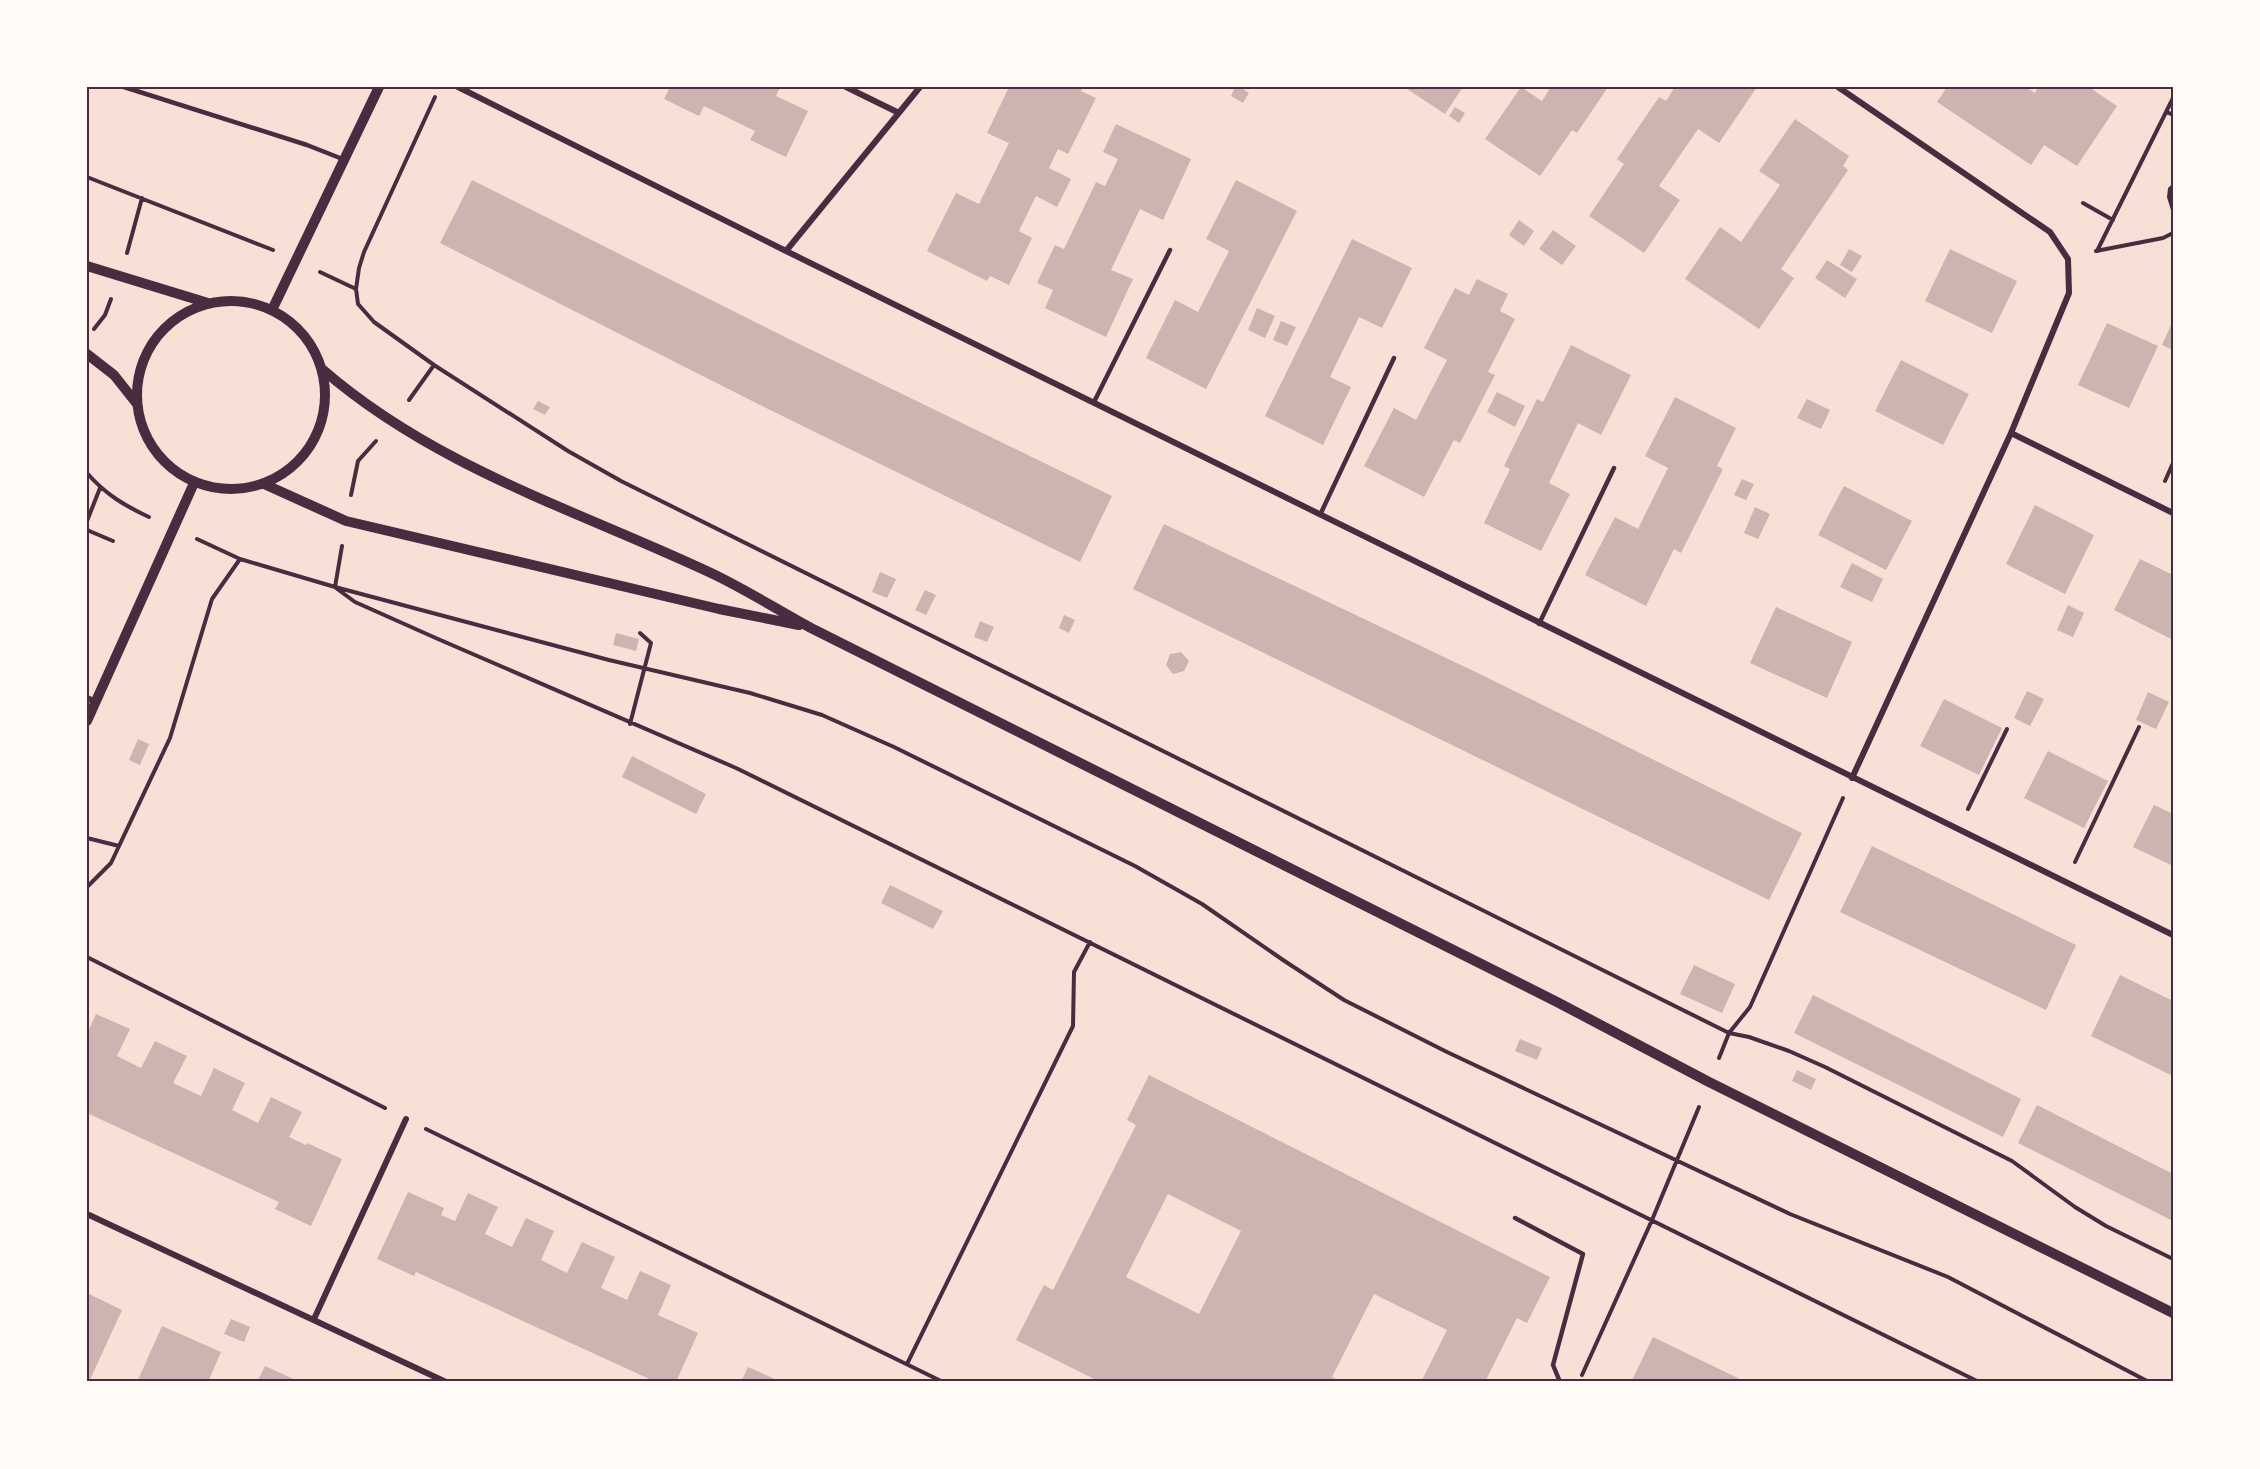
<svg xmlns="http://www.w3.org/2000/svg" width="2260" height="1469" font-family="'PT Sans',sans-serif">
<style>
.building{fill:#ccb4b1;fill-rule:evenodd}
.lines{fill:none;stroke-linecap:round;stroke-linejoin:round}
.path{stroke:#4a2c40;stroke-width:4}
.service{stroke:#4a2c40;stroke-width:4.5}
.minor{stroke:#4a2c40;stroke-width:6}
.tertiary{stroke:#4a2c40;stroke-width:10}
.neatline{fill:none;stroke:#4a2c40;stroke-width:2}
</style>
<rect width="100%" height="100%" fill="#f7e1d7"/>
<path class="building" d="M665,87H780L776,96L808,111L786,157L750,140L755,131L704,106L699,116L664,99L669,89Z
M1009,87H1082L1081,91L1096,98L1068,154L1058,149L1049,168L1071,179L1057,207L1036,196L1019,231L1032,238L1009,285L990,276L987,281L927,251L956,193L979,204L1009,143L987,133Z
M1235,87H1240L1249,93L1243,103L1231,96Z
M1404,87H1463L1445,114Z
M1521,87L1542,101L1551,87H1608L1577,133L1572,130L1540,176L1485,139Z
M1675,87H1757L1719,143L1698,129L1659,186L1680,200L1644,253L1589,216L1624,164L1617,159L1659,97L1666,101Z
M1947,87H2026L2035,93L2038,87H2089L2117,106L2077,166L2044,145L2031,165L1937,102Z
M1455,107L1465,113L1459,123L1449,116Z
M1795,119L1849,156L1843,166L1848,170L1781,269L1794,278L1759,329L1685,279L1720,227L1741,242L1780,185L1759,171Z
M1116,124L1191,159L1163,220L1140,209L1111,270L1133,279L1106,337L1045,308L1053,290L1037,283L1055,245L1064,249L1096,182L1105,186L1118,159L1103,152Z
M472,180L789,339L1112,496L1080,562L758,404L440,243Z
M1236,180L1297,211L1206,389L1146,358L1175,300L1198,312L1229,251L1206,239Z
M1519,220L1534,231L1524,246L1509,235Z
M1553,230L1576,246L1562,265L1539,249Z
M1352,239L1412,268L1382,328L1359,317L1330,377L1351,387L1323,445L1265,416Z
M1849,249L1862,256L1852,272L1840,265Z
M1950,249L2017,281L1992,333L1925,301Z
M1827,260L1857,279L1845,298L1815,278Z
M1477,279L1508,294L1500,311L1515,319L1488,372L1495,375L1460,443L1454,440L1424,497L1364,466L1394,408L1416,420L1447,360L1424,348L1455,288L1469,295Z
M1257,308L1275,316L1265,338L1248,330Z
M1281,321L1296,327L1287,346L1273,340Z
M2107,323L2158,346L2129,408L2078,385Z
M2171,325L2173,326V350L2162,345Z
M1571,345L1631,375L1601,435L1578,423L1549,483L1570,494L1541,551L1484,523L1510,469L1504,466L1537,399L1543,402Z
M1901,360L1969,394L1943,445L1875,411Z
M1497,392L1525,406L1515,427L1487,412Z
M1675,397L1736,428L1717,466L1723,469L1681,553L1674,549L1646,606L1585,575L1615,517L1638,529L1668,468L1645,456Z
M1807,399L1830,410L1821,429L1797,418Z
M538,401L550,407L545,415L533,409Z
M1742,479L1754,484L1746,500L1734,495Z
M1844,486L1912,521L1886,570L1818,535Z
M2035,505L2094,535L2065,594L2006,564Z
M1755,507L1770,514L1758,539L1744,533Z
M1164,524L1484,676L1802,833L1769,900L1133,589Z
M2140,559L2173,575V640L2114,610Z
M1852,563L1883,579L1872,602L1840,587Z
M880,572L896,579L887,598L872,592Z
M925,590L936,595L926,615L915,610Z
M2068,605L2084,613L2073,637L2057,630Z
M1776,607L1852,642L1827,698L1750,663Z
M1064,615L1075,620L1069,633L1059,628Z
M980,621L994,627L987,642L974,637Z
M616,633L639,639L636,651L613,645Z
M1181,652L1189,661L1184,671L1173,674L1166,665L1170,654Z
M2027,691L2044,699L2030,726L2014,718Z
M2148,692L2169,702L2156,729L2136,720Z
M1944,699L2002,728L1979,775L1920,746Z
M138,739L149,744L140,765L129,760Z
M2048,751L2108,781L2084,828L2024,798Z
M632,756L706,794L696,814L622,777Z
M2154,805L2173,814V866L2133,847Z
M1872,846L2076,945L2046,1010L1840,912Z
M890,885L943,911L933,929L881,903Z
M1694,965L1735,984L1722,1013L1680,994Z
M2120,975L2173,1001V1076L2091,1036Z
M1813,995L2021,1099L2003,1137L1794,1033Z
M96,1014L130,1029L117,1056L141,1068L155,1041L187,1056L173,1083L201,1096L214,1068L245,1083L232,1110L258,1123L271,1097L302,1112L289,1137L306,1145L307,1143L342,1159L311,1226L275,1209L279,1202L87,1113V1034Z
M1520,1039L1542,1048L1537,1060L1515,1051Z
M1797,1070L1816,1079L1811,1090L1792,1081Z
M1149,1075L1550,1277L1527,1323L1517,1318L1485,1382H1421L1447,1330L1374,1294L1332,1377L1342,1382H1100L1016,1340L1044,1285L1053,1290L1136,1125L1127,1120ZM1168,1194L1241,1231L1199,1314L1126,1277Z
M2037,1105L2173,1174V1221L2018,1143Z
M408,1192L444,1208L441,1215L455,1221L468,1193L498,1207L485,1234L512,1247L526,1218L554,1231L541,1260L567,1273L582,1242L615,1257L601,1288L627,1300L640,1271L671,1285L658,1315L698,1333L676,1382H656L416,1272L414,1276L377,1259Z
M87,1293L122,1310L89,1382H87Z
M231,1319L250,1327L244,1342L224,1334Z
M162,1326L221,1352L208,1382H137Z
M1653,1337L1746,1382H1631Z
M265,1366L300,1382H257Z
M748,1367L766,1375L781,1382H741Z"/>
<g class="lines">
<path class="path" d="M2167,112L2173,115
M87,177L273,250
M2173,186L2170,189L2169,197L2173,210
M2083,203L2113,220
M2096,251L2163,238L2173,233
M2097,251L2173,98
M127,253L142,198
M320,272L356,289L358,304L374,322L434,365L568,451L621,481L1729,1033L1749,1037L1789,1051L1825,1067L2012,1161L2075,1207L2106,1226L2173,1259
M356,289L359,268L364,252L435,97
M94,329L105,315L111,299
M409,400L434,365
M87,473C105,494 125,506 149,517
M2165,481L2173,463
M351,495L358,461L376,441
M87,521L100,488
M87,530L113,541
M197,539L240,559L335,587L609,660L750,693L822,715L894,747L1135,866L1202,904L1283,960L1344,1000L1447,1052L1790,1214L1948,1277L2149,1382
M335,587L342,546
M336,588L355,602L438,639L736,768L1979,1382
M630,724L651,643L640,633
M1968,809L2007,729
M87,838L119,846
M2075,862L2139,727
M87,887L111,863L170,738L212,599L240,559
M87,957L385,1108
M1719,1058L1729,1033L1750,1007L1843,798
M426,1129L943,1382
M907,1364L1073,1026L1074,972L1090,942
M1582,1375L1652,1220L1699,1107"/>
<path class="service" d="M124,87L307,145L345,160
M1094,402L1170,250
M1320,515L1394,358
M1539,624L1614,468
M1515,1218L1583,1254L1553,1365L1560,1382"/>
<path class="minor" d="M458,87L786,251L2173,935
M846,87L899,113
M1838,87L2050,232L2068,259L2069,293L2011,433L1852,778
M786,251L920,87
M2011,433L2173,513
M87,698L96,702
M87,1214L446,1382
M314,1319L406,1119"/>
<path class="tertiary" d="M87,266L208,303
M137 395a94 94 0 1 1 188 0a94 94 0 1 1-188 0Z
M272,310L379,87
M87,354L114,375L137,404
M322,369C436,468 577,510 711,573C745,589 778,610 811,628L1557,1002L1709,1082L2173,1313
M264,484L346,521L719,609L799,625
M87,721L194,483"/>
</g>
<rect width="2260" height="1469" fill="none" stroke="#fffaf5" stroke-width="177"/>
<rect x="88" y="88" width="2084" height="1292" class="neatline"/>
</svg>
